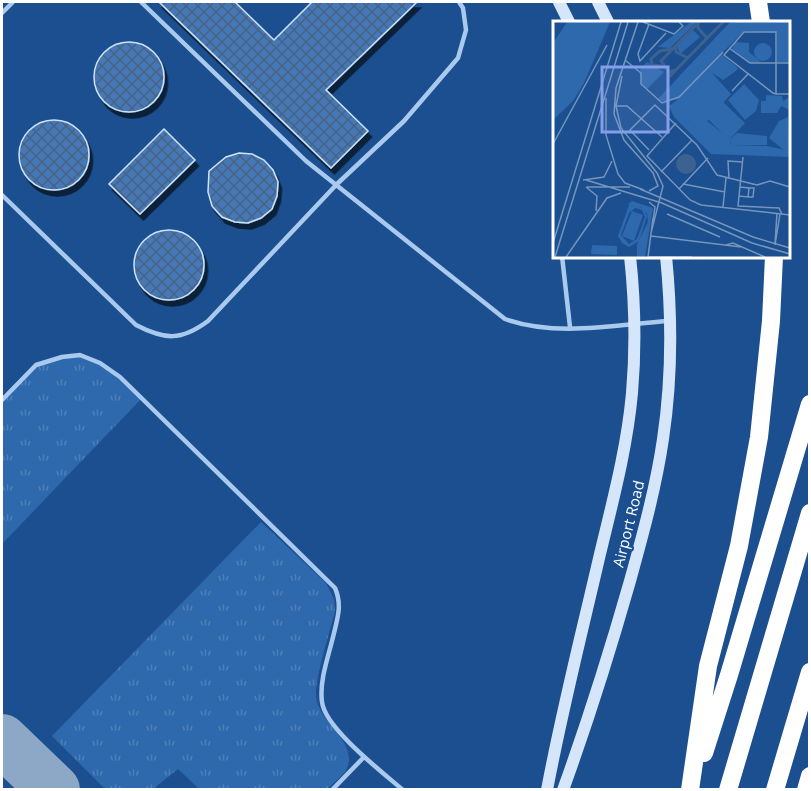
<svg xmlns="http://www.w3.org/2000/svg" width="811" height="791" font-family="'Open Sans',sans-serif">
<style>
.grass{fill:url(#grass-tufts)}
.lines{fill:none;stroke-linecap:round;stroke-linejoin:round}
.taxiway{stroke:#8da7c7;stroke-width:52}
.building{fill:url(#building-cross-hatch);stroke:#cfe3fa;stroke-width:1.5;filter:url(#shadow)}
.lane{stroke:#a9c9ee;stroke-width:4.5}
.secondary{stroke:#d6e6fa;stroke-width:12}
.highway{stroke:#fff;stroke-width:18}
.labels{text-anchor:middle;stroke-width:4.5;stroke-linejoin:round;paint-order:stroke}
.street-label{font-size:15px;fill:#fff;stroke:#1b4f8f}
.inset-river{fill:none;stroke:#3c6290;stroke-width:3}
.inset-road{fill:none;stroke:#7695bc;stroke-width:1.5}
.view{fill:#839eea;fill-opacity:0.15;stroke:#839eea;stroke-width:3}
.inset-edge{fill:none;stroke:#fff;stroke-width:3}
</style>
<defs>
<pattern id="grass-tufts" width="24" height="20" patternUnits="userSpaceOnUse" patternTransform="scale(1.5)"><rect width="24" height="20" fill="#2e69ad"/><path d="M3 7l-1-3M5 7V3M7 7l1-3M15 17l-1-3M17 17v-4M19 17l1-3" fill="none" stroke="#4d80b9"/></pattern>
<pattern id="building-cross-hatch" width="8" height="8" patternUnits="userSpaceOnUse" patternTransform="scale(1.5)"><rect width="8" height="8" fill="#4478b7"/><path d="M0 0l8 8M0 8l8-8" fill="none" stroke="#486282"/></pattern>
<filter id="shadow"><feDropShadow dx="3.5" dy="6" stdDeviation="0" flood-color="#0009"/></filter>
</defs>
<rect width="100%" height="100%" fill="#1b4f8f"/>
<path class="grass" d="M80,355L100,363L142,398L2,544V400L36,365Z
M261,522L326,583L334,599L335,611C330,631 315,678 316,696C318,724 364,745 344,773C339,779 332,784 327,789H199L178,769L153,789H105L52,736Z"/>
<g class="lines">
<path class="taxiway" d="M2,740L54,790"/>
</g>
<path class="building" d="M159,2H235L274,40L312,2H417L326,90L368,131L331,168Z
M94 77a35 35 0 1 1 70 0a35 35 0 1 1-70 0Z
M19 155a35 35 0 1 1 70 0a35 35 0 1 1-70 0Z
M164,129L195,160L140,214L109,184Z
M239,153L252,154L264,160L273,170L278,182L277,196L272,209L261,218L248,223L235,222L222,217L212,206L208,192L209,171L226,157Z
M134 265a35 35 0 1 1 70 0a35 35 0 1 1-70 0Z"/>
<g class="lines">
<path class="lane" d="M141,2L306,161L505,319C556,337 615,325 667,321
M2,13L13,2
M2,195L136,325C165,340 181,341 208,321L337,184L404,121L458,58L466,30L463,8L459,2
M562,256L570,327
M2,400L36,365L62,357L80,355L100,363L120,377L335,588C342,604 338,617 334,633C329,655 319,680 322,702C325,728 382,772 403,790
M332,790L364,757"/>
<path class="secondary" d="M559,2L569,22
M598,2L608,22
M547,790C562,710 582,632 600,554C613,500 627,448 632,393C636,347 635,302 630,256
M563,790C588,721 610,651 630,581C643,534 656,487 663,439C672,379 672,316 666,256"/>
<path class="highway" d="M758,2L761,22
M704,753L729,675L810,404
M690,790L708,666L739,546L759,437L771,321L774,256
M728,790L810,513
M775,790L810,672
M806,790L810,776"/>
</g>
<g class="labels">
<g class="street-label">
<text transform="translate(629 524) rotate(-76)" y="5">Airport Road</text>
</g>
</g>
<g transform="translate(553 21)">
<rect width="237" height="237" fill="#1b4f8f"/>
<path d="M14,1H57L31,62L20,80L0,99V22ZM138,1H144L117,27L105,26ZM177,1H237V41H224V12L191,10L168,33L185,47L183,50L170,59L159,52L178,73L149,106H142L130,98L120,82L125,78L112,81L104,79ZM140,9L147,16L127,33L124,25ZM182,21L196,22V31L208,41L197,42L179,28ZM94,41L111,51L94,68L89,63L87,48ZM184,112L214,115V124L178,125L177,118ZM79,180L100,187L92,236H84V223L95,201L94,193L88,186H78L75,183Z" fill="#2e69ad"/>
<path d="M120,82L132,99L142,106L154,100L177,118L178,125H214L237,130V136L158,133L121,96L116,85Z" fill="#2e69ad"/>
<path d="M201 31a9 9 0 1 1 18 0a9 9 0 1 1-18 0ZM153,52L174,74L154,94L132,73ZM191,63L206,79L203,90L192,99L175,79ZM213,74L229,75L230,80L237,76V89L228,85L224,92H208V80H213ZM170,81L192,102L176,119L154,97ZM235,96L237,129L232,130L216,117L226,100ZM76,184L90,187L94,195L86,220L76,226L69,222L65,215ZM82,187L89,189L92,196L84,218L76,223L68,214L76,192ZM79,190L90,194L81,220L69,215ZM39,224L64,225V234L38,233Z" fill="#2e69ad" fill-rule="evenodd"/>
<path d="M123 143a10 10 0 1 1 20 0a10 10 0 1 1-20 0Z" fill="#3c6290"/>
<path class="inset-river" d="M145,1V7L154,17M123,24V31L135,37M109,45L99,44L98,38L107,30L119,28M123,49L116,51L108,40L146,1M116,56L170,1"/>
<path class="inset-road" d="M85,1L63,67L61,93L71,119L101,153M90,1L121,13L130,5L126,1M96,3L85,33L87,40L113,12M176,27L197,42H237M72,39L88,52V63L109,82L126,76L170,31M69,55L63,85L68,107L104,152L110,165L98,212M179,70L195,53M223,73V11H191L171,34L220,72L223,73H237M53,77V114L65,153L72,162L91,169M61,85H74L109,116M123,102L94,135L137,179L148,184L237,194M0,123L54,24M96,129L77,109L102,84L144,124L164,154L204,164L217,160L237,166M190,136L185,185L226,187L229,193M108,151L139,119M176,158L175,140L190,141M30,159L51,156L59,140M33,159L109,182L199,222L237,233M130,163L172,171M33,166L44,175L43,190M34,166H77M87,168L200,216L237,227M126,168L155,137M96,170L105,165L100,152M186,175L195,176L196,167L187,166M195,176H200L201,167H196M96,181L102,186L100,199M170,186L173,157M114,193L167,216M98,215L188,226M0,222L68,1M222,223L224,192M173,224L180,222L212,236M222,224L227,193M2,236L75,1M13,236L54,177L68,172M95,236L100,197M95,236H139"/>
<path class="view" d="M49,46H115V111H49Z"/>
<rect width="237" height="237" class="inset-edge"/>
</g>
<rect width="811" height="791" fill="none" stroke="#ffffff" stroke-width="6"/>
</svg>
